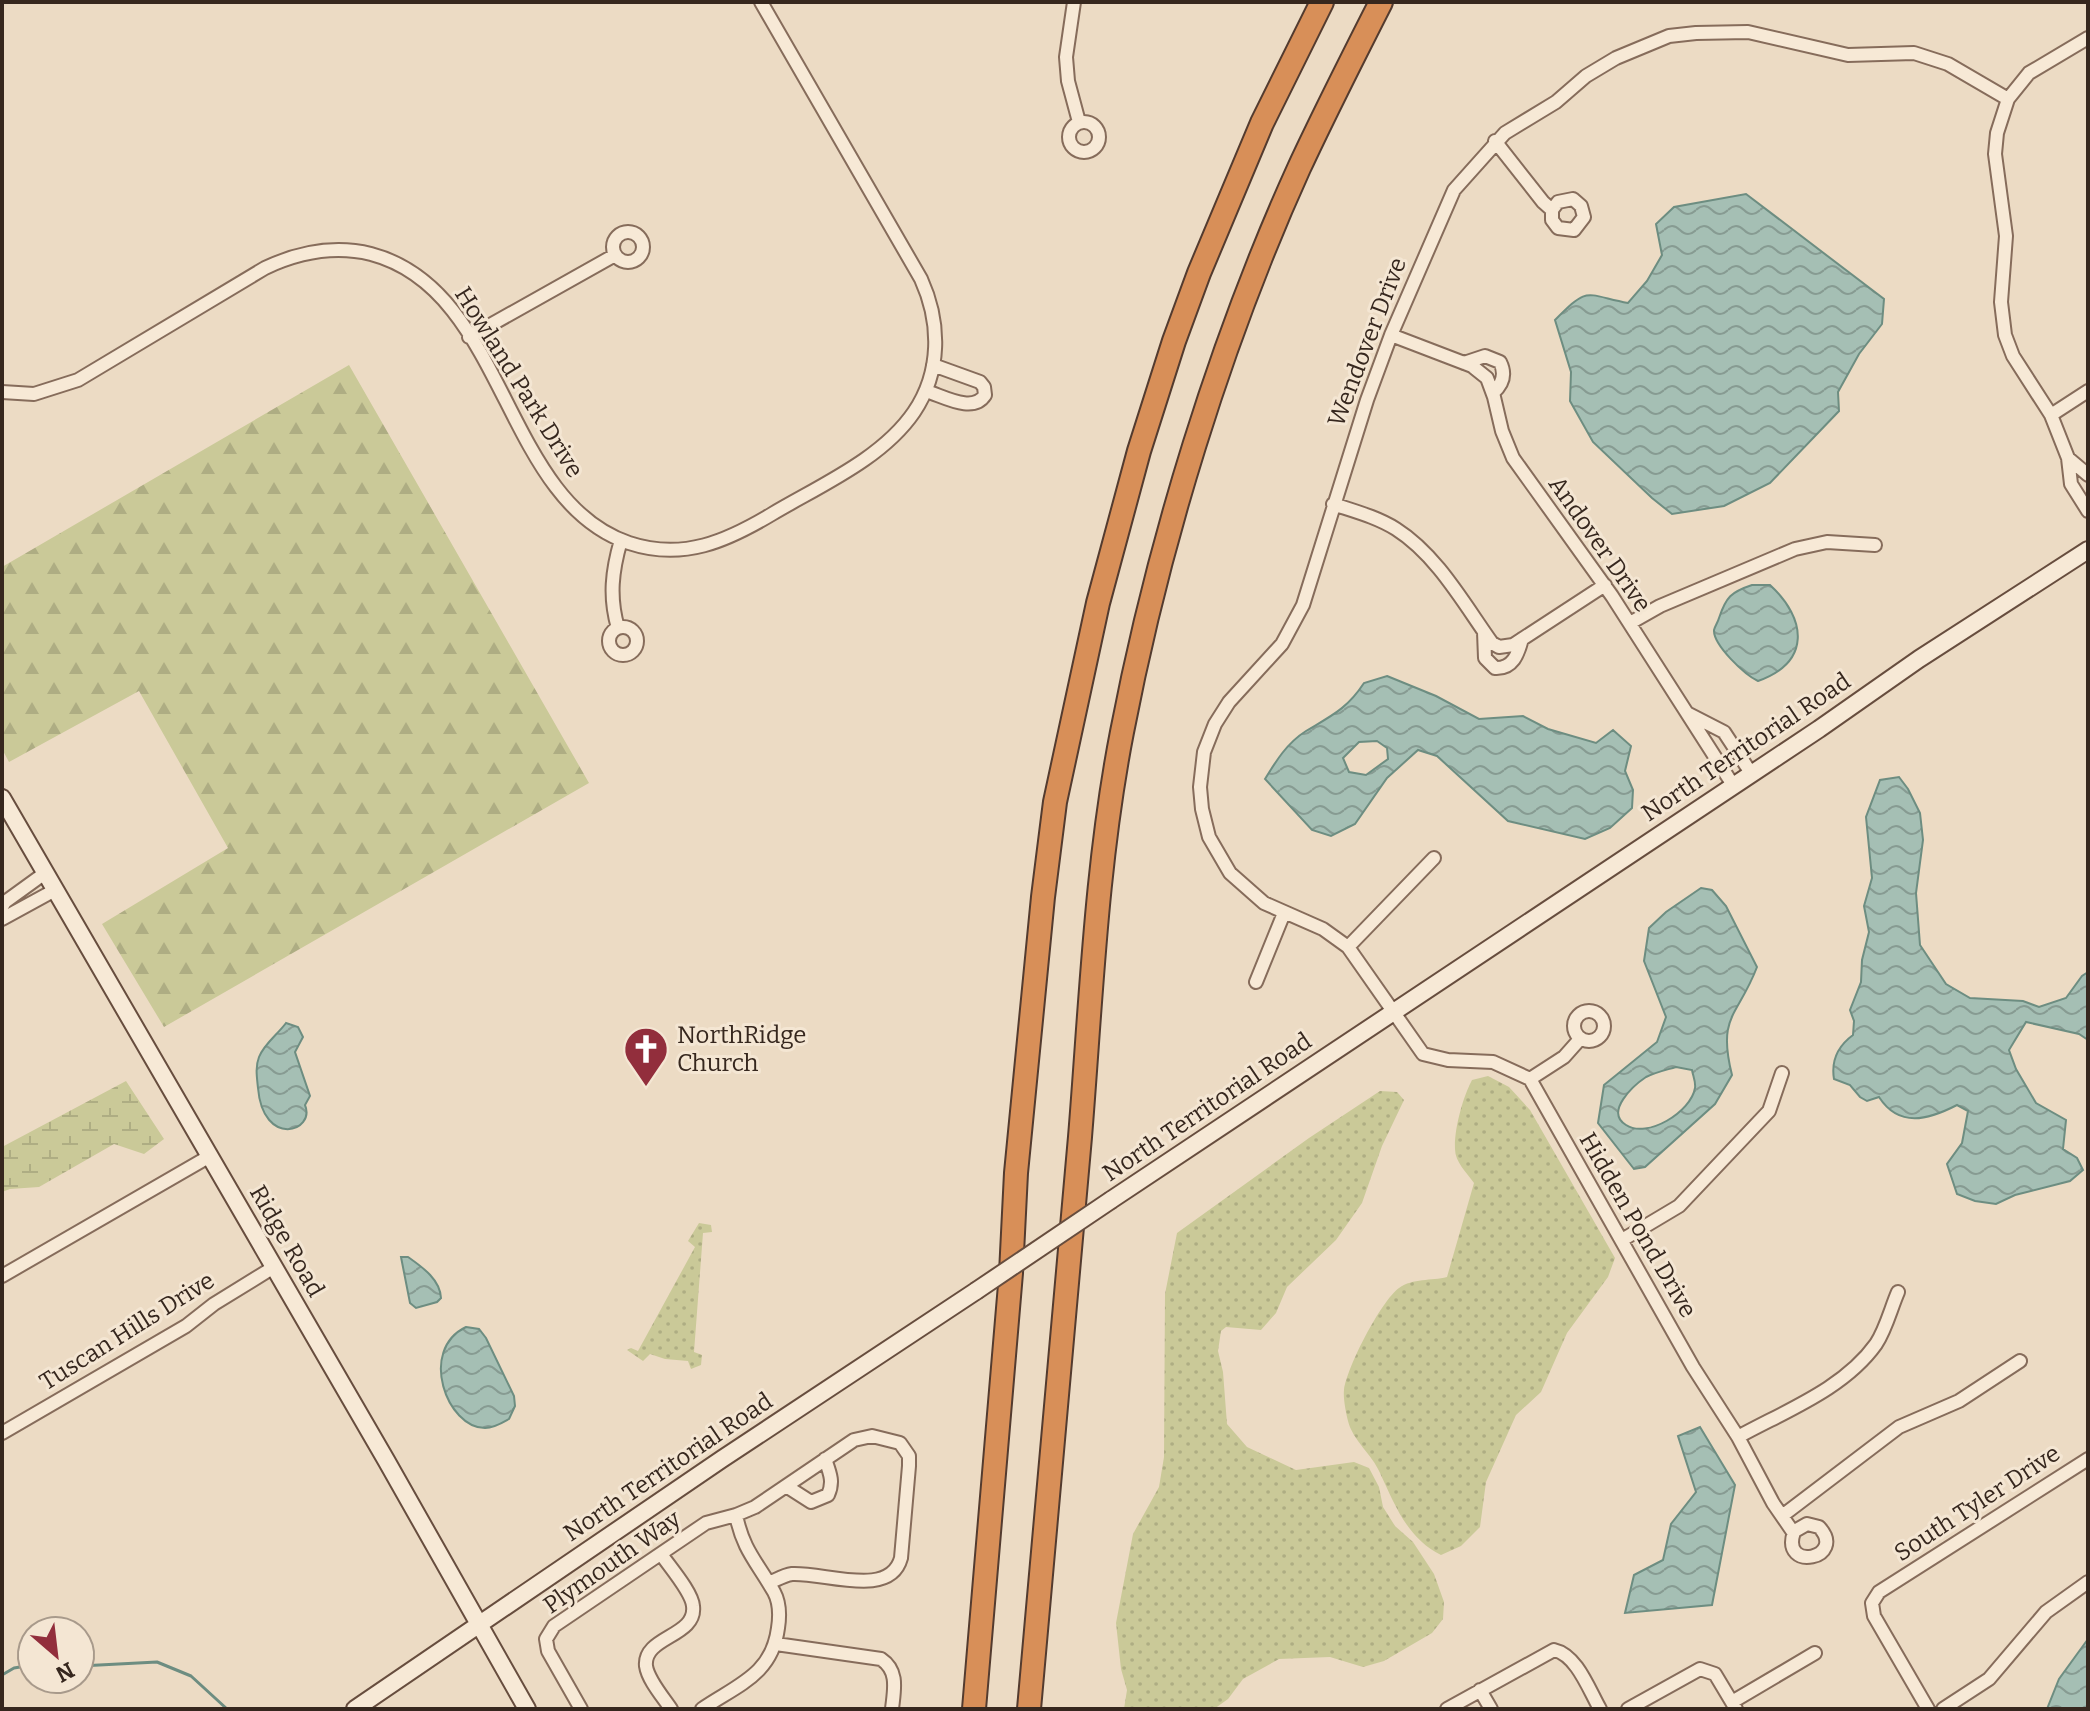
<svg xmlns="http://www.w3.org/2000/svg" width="2090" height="1711" font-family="Bitter,serif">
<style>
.grass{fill:url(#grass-dots)}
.forest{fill:url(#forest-firs)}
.wetland{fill:url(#wetland-marsh)}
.water{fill:url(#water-waves);stroke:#6d8d81;stroke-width:2;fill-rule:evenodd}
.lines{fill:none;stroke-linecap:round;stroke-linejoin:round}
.stream{stroke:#6d8d81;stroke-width:3}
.street-casing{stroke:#866c5b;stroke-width:16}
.secondary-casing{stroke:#674d3e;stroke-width:20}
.highway-casing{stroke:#533b2f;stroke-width:26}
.street{stroke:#f7e9d6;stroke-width:12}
.secondary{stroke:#f7e9d6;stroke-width:16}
.highway{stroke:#d88f58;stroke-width:22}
.secondary-bridge-casing{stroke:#674d3e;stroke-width:20;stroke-linecap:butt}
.secondary-bridge{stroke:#f7e9d6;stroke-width:16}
.labels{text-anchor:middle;stroke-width:6;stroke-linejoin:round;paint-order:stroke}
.street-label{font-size:24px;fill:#36271e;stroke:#f4e6d3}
.poi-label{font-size:24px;fill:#36271e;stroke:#f4e6d3;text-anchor:start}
</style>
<defs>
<pattern id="grass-dots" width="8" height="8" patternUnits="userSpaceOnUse" patternTransform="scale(2)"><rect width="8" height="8" fill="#cac998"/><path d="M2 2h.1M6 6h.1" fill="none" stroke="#aead83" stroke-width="1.8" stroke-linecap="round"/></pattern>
<pattern id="forest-firs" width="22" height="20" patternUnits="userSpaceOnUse" patternTransform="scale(2)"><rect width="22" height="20" fill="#cac998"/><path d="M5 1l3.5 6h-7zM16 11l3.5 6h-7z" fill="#aead83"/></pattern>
<pattern id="wetland-marsh" width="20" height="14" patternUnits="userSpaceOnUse" patternTransform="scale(2)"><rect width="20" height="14" fill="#cac998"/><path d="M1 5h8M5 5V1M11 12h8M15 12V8" fill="none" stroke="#aead83"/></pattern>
<pattern id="water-waves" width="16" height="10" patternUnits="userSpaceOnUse" patternTransform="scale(2)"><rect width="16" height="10" fill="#a5bfb4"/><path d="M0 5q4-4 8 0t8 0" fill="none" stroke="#879b92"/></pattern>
</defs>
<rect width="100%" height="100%" fill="#ecdbc4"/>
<path class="grass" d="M1488,1076L1509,1087L1530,1110L1615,1258L1608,1277L1567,1333L1541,1392L1516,1415L1486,1482L1480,1527L1461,1546L1441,1555C1407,1538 1395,1505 1380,1473C1372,1454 1353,1441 1348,1421C1346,1413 1343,1398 1344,1390C1347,1367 1381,1301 1399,1288C1413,1278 1431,1281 1447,1277L1474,1183C1467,1173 1455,1162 1455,1149C1454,1129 1463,1097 1472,1080Z
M1380,1091L1397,1092L1404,1100L1382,1146L1362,1203L1336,1240L1287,1287L1276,1313L1261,1330L1226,1327L1221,1331L1218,1351L1223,1372L1227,1424L1247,1447L1296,1470L1354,1462L1369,1468L1379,1487L1383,1507L1395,1526L1413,1542L1434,1574L1444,1602L1443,1619L1432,1633L1384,1661L1363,1667L1330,1657L1279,1659L1243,1679L1228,1699L1214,1709H1124L1127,1690L1121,1669L1116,1623L1133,1534L1159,1487L1164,1457L1165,1294L1177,1233L1309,1138Z
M699,1223L711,1225L712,1232L703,1233L694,1352L702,1355L701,1365L691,1369L688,1361L665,1359L650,1354L643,1361L627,1350L631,1348L638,1351L695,1247L688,1241Z"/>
<path class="forest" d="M349,365L589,783L164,1027L102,924L228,848L139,691L9,762L2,749V567Z"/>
<path class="wetland" d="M126,1081L164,1139L144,1154L114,1144L39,1187L10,1189L2,1192V1147Z"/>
<path class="water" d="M1746,194L1884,299L1882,324L1859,354L1838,392L1839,411L1770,483L1724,506L1672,514L1652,498L1593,442L1570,401L1571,372L1555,320C1589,286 1583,294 1628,303L1647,281L1662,255L1656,224L1674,207Z
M1752,585H1770C1807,619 1811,662 1758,681C1745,675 1713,645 1714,630C1715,626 1718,622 1719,618C1726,597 1731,592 1752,585Z
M1387,676L1436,696L1479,719L1523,716L1548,729L1596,743L1613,730L1631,746L1625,771L1633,790L1632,808L1610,828L1585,839L1508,821L1437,756L1418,750L1387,778L1355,824L1331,836L1312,830L1265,779C1276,761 1287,743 1306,731C1331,716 1347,709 1364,683ZM1377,741L1387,748L1388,759L1366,775L1349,772L1343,758L1359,742Z
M1899,777L1908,789L1920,813L1923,840L1916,893L1920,945L1946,984L1970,998L2023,1001L2039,1007L2066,998L2082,976L2088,972V1040L2079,1034L2026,1022L2009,1050L2016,1069L2036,1103L2066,1120L2063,1149L2077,1158L2083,1170L2070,1181L2015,1195L1996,1204L1975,1201L1957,1194L1947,1164L1962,1143L1968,1111L1957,1105C1928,1120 1899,1128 1879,1097L1867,1101L1860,1097L1850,1085L1834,1079C1831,1061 1838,1046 1853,1035L1854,1021L1850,1010L1861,982L1862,960L1869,932L1864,906L1872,878L1866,817L1880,780Z
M1701,888L1712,890L1726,906L1757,967C1738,1017 1717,1015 1732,1075L1715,1104L1645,1167L1634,1169L1598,1123L1604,1085L1657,1042L1666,1017L1644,961L1649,928L1666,912ZM1676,1067L1692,1070C1693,1076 1696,1082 1695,1088C1691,1112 1647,1139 1626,1125C1604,1112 1634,1085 1646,1077C1656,1072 1666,1070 1676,1067Z
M286,1023L298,1027L303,1037L295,1052L310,1096L305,1105C316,1132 263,1148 258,1088C257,1078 255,1067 259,1057C264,1044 278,1034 286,1023Z
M401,1257H408C422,1267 440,1279 441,1298L437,1302L416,1308L410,1303Z
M466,1327L479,1329L486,1338L514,1396L515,1406L509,1419C502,1423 494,1428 485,1428C447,1428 418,1350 466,1327Z
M1700,1427L1735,1485L1712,1605L1625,1613L1634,1575L1663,1560L1671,1524L1696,1492L1678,1436Z
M2088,1639V1709H2047L2059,1679Z"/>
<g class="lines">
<path class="stream" d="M80,1666L157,1662L191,1676L227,1709
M2,1675L14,1668L32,1665"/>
<g class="street-casing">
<path id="street" d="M1074,2L1066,57L1068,81L1079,122
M2088,38L2029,73L2008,99L1997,133L1995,154L2006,236L2001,302L2005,335L2013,356L2051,415L2068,458L2071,484L2088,511
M1069 137a15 15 0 1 1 30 0a15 15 0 1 1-30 0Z
M1495,141L1543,202L1552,210V220L1558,228L1574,230L1584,217L1581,206L1573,199L1558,202L1552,210
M613 247a15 15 0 1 1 30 0a15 15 0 1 1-30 0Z
M1391,335L1472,366L1487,378L1494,397L1502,431L1513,458L1612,596L1733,785
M469,337L615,255
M1464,363L1485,356L1500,362C1506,374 1503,384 1493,393
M926,391C943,396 973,414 985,395L984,387L980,382L933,365
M2,392L34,394L78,380L265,268C299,252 334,245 371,254C507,290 502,500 629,543C683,561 727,541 772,514C819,486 882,459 914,412C941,372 941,323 921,279L761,2
M2051,415L2088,391
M2068,458L2088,475
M1333,504C1354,511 1377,517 1396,529C1437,555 1464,604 1492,643L1499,647L1513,645L1605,585
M1630,623L1660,606L1795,549L1827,542L1875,545
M609 641a14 14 0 1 1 28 0a14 14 0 1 1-28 0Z
M618,628C609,597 612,571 621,540
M1484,632L1485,658L1495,668C1513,669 1518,654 1522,639
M1687,713L1724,732L1751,773
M2,907L5,902L45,873
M2,919L55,890
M1348,947L1434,858
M1256,982L1284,913
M1574 1026a15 15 0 1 1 30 0a15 15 0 1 1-30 0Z
M1530,1079L1564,1057L1580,1039
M1622,1240L1679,1206L1769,1111L1782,1073
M2,1276L210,1156
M2,1433L186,1326L214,1304L274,1267
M1738,1437C1785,1411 1844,1389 1876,1344C1886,1329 1891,1308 1898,1292
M786,1486L811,1502L828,1495C834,1482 830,1473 825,1459
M1782,1516L1899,1427L1959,1401L2020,1361
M1793,1532L1807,1524L1819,1527C1848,1558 1780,1573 1794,1532H1793L1773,1503L1738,1437L1693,1367L1530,1079L1493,1062L1448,1060L1423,1054L1348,947L1323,929L1264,903L1230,873L1209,837L1202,809L1200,787L1204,752L1215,724L1229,702L1282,644L1303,605L1367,400L1391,335L1454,190L1505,133L1556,102L1586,76L1616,58L1669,36L1696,33L1748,32L1848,55L1914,53L1948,64L2008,99
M661,1554C669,1566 692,1592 693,1606C697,1637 643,1636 646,1666C648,1680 663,1697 671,1709
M776,1644L881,1659C899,1671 894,1690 892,1709
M1480,1690L1491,1709
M1732,1702L1815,1653
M581,1709L548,1651L546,1639L554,1626L706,1523L736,1515L755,1507L854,1440L872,1436L900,1443L909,1456V1466L901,1558C890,1599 824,1572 792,1574C784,1575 776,1580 769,1583
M702,1709C737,1685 772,1675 778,1628C780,1615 780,1603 774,1592C757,1562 743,1550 736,1515
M1447,1709L1554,1650C1577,1655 1589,1690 1600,1709
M1628,1709L1700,1669L1715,1674L1736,1709
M1928,1709L1874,1616L1872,1603L1879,1592L2088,1459
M1943,1709L1989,1679L2046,1612L2088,1582"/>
</g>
<g class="secondary-casing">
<path id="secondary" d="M2,798L386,1460L527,1709
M1111,1200L1819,729L1919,659L2088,550
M355,1709L722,1459L976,1291"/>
</g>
<g class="highway-casing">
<path id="highway" d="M974,1709L1011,1273L1016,1173L1043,897L1055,802L1098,603L1139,451L1174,341L1199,273L1262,123L1322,2
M1029,1709C1046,1518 1064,1327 1080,1137C1091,1002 1096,865 1122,732C1158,545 1220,342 1299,168C1325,112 1353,57 1381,2"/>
</g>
<use href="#street" class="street"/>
<use href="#secondary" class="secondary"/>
<use href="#highway" class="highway"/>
<g class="secondary-bridge-casing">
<path id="secondary-bridge" d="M976,1291L1111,1200"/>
</g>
<use href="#secondary-bridge" class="secondary-bridge"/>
</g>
<defs>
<g id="church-pin" transform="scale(2.3)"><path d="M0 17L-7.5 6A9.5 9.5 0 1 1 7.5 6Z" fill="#922e3c" stroke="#f4e6d3"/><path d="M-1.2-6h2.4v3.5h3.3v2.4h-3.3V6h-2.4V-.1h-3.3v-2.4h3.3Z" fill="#fff"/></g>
</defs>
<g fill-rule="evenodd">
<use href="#church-pin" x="646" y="1049"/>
</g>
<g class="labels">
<g class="street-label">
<text transform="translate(1367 342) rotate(-69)" y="8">Wendover Drive</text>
<text transform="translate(519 382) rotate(58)" y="8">Howland Park Drive</text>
<text transform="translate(1600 544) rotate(55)" y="8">Andover Drive</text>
<text transform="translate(1746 747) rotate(-34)" y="8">North Territorial Road</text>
<text transform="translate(1207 1107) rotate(-34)" y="8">North Territorial Road</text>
<text transform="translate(1638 1225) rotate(60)" y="8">Hidden Pond Drive</text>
<text transform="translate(287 1241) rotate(60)" y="8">Ridge Road</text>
<text transform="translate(127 1331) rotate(-32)" y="8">Tuscan Hills Drive</text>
<text transform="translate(668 1467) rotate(-34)" y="8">North Territorial Road</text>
<text transform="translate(1977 1503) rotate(-33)" y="8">South Tyler Drive</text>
<text transform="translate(612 1562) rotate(-35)" y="8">Plymouth Way</text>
</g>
<g class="poi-label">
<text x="677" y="1043">NorthRidge<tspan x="677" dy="28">Church</tspan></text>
</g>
</g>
<rect width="2090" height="1711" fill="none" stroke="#36271e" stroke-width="8"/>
<g transform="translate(56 1655) rotate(152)"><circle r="38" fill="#f4e6d3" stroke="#a89a8b" stroke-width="2"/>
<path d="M0-6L14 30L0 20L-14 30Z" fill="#922e3c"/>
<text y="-12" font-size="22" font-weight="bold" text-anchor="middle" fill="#36271e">N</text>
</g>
</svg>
